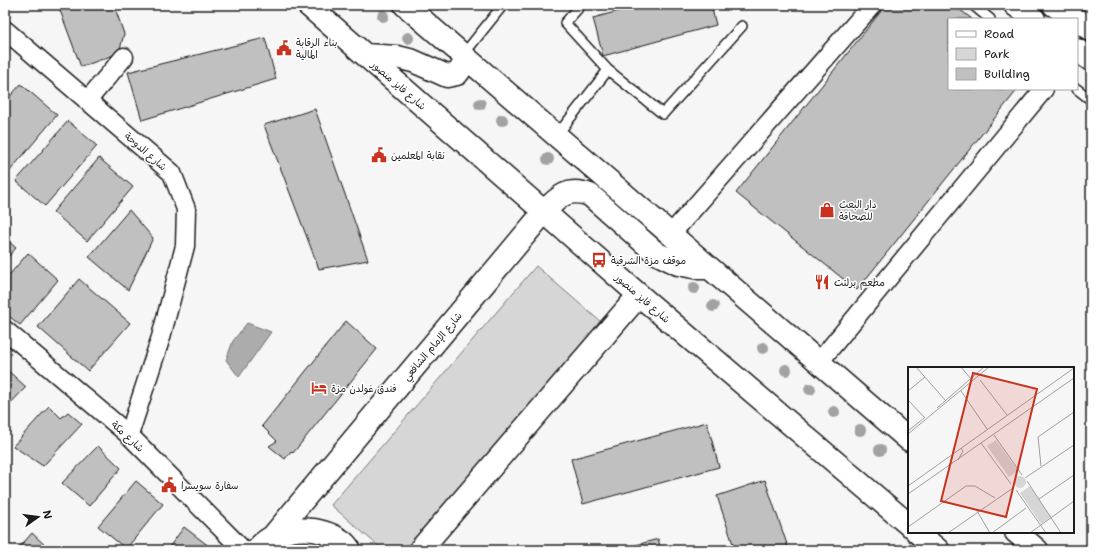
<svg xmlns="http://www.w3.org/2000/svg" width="1096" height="555" font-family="'Shantell Sans','Playpen Sans Arabic',sans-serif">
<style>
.green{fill:#d6d6d6;stroke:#797979}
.water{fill:#acacac;stroke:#727272}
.building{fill:#c0c0c0;stroke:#1c1c1c}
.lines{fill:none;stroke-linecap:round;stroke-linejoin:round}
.lane-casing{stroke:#1c1c1c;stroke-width:12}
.street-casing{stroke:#1c1c1c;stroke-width:21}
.secondary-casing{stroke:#1c1c1c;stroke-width:25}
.highway-casing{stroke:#1c1c1c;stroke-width:25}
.lane{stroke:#fff;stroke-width:9}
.street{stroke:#fff;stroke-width:18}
.secondary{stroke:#fff;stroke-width:22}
.highway{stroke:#fff;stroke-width:22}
.tree{fill:#a2a2a2}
.labels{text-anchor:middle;stroke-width:3;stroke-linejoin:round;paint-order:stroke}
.poi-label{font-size:10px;fill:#1c1c1c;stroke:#fff;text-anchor:start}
.street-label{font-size:10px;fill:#1c1c1c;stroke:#fff}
.inset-road{fill:none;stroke:#9f9f9f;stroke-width:1}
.view{fill:#c8321e;fill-opacity:0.15;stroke:#c8321e;stroke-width:2}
.inset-edge{fill:none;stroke:#1c1c1c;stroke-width:2}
</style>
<rect width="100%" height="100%" fill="#f6f6f6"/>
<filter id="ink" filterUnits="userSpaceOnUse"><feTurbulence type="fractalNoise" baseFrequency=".025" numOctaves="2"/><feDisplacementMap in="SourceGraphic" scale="8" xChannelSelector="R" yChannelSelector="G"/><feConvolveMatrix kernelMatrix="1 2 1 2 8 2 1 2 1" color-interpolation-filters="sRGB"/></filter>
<g filter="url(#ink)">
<path class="green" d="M536,266L602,323L408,550H383L331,505Z
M313,545L331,550H287L295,546Z"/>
<path class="water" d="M247,323L271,332L239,377L226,360L233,341Z"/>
<path class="building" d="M58,5H114L124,34L119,53L81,67Z
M641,5H711L716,25L603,56L593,18Z
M886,5H954L972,19H949V89H1018L857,290L736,193Z
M265,38L276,79L142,120L128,72Z
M5,69L10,73L5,79Z
M21,84L57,115L9,172L5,168V102Z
M315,109L368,260L319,269L264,125Z
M68,121L97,146L45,206L16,181Z
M99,158L133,187L87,241L53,212Z
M129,210L153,238L128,290L89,257Z
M5,238L16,248L5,260Z
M28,253L58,280L20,325L5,313V280Z
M79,279L130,323L88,371L38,327Z
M346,321L377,349L293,453L291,451L285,459L269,446L277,441L262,426Z
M5,368L26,387L5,409Z
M49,406L61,418L68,412L82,424L43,466L13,446Z
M707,422L719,467L583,504L571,459Z
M98,446L121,468L89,506L62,483Z
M765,480L789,550H735L717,496Z
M136,481L163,504L126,549L98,526Z
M184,527L214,550H167Z
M32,533L50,550H17Z
M658,539L661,550H618Z"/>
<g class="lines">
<g class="lane-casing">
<path id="lane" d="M581,5L565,23L608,70
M973,5L990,19
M463,55L503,5
M1077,89L1091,100
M557,135L608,70L663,114L742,26"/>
</g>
<g class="street-casing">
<path id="street" d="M5,30L172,173L186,209L185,246L161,337L129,435
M87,101L124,57
M671,234L872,5
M5,330L129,435L243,550
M819,362L1044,89"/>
</g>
<g class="secondary-casing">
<path id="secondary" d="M1015,5L1034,19
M1054,5L1075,19
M1077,20L1091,30
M1077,50L1091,60
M273,536L544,212
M256,550C277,526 316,523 342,541C345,543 348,547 350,550
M420,550L639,295"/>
</g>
<g class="highway-casing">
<path id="highway" d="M308,5L639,295L909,525
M405,5L909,440
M365,55L397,57L413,61L447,76L457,74C462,68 465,63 463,55
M544,212C559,196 568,187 590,195L656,253L678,264L699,268H709
M917,532L938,550
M1016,532L1037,550"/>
</g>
<use href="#lane" class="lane"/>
<use href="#street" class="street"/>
<use href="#secondary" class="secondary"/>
<use href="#highway" class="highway"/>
</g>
<g class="tree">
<circle cx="383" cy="16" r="6"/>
<circle cx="408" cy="38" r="6"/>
<circle cx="480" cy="104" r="6"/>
<circle cx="502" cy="120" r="6"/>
<circle cx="548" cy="159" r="6"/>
<circle cx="694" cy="288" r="6"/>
<circle cx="713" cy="306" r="6"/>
<circle cx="763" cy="348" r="6"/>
<circle cx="786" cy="370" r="6"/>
<circle cx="810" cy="389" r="6"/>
<circle cx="834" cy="412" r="6"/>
<circle cx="860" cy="430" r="6"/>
<circle cx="880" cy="450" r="6"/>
</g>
</g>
<defs>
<g id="civic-bare" transform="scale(1.2)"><path d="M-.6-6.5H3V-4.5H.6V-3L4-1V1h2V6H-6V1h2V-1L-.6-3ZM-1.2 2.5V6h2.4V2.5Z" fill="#c8321e" stroke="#fff" stroke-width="2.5" paint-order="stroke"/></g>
<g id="shop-bare" transform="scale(1.2)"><path d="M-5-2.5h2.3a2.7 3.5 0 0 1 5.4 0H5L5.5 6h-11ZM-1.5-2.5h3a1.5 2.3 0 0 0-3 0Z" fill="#c8321e" stroke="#fff" stroke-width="2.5" paint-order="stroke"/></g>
<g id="bus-bare" transform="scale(1.2)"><path d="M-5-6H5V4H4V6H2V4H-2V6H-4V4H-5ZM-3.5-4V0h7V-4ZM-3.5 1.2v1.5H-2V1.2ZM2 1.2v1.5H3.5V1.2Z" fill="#c8321e" stroke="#fff" stroke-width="2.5" paint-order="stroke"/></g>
<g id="restaurant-bare" transform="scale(1.2)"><path d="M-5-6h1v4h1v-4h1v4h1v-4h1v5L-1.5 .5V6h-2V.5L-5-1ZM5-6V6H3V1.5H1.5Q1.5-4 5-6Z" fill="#c8321e" stroke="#fff" stroke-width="2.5" paint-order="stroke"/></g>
<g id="hotel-bare" transform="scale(1.2)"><path d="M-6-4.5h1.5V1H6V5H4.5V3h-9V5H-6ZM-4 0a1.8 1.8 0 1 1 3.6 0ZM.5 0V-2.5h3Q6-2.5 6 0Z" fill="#c8321e" stroke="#fff" stroke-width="2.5" paint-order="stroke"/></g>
</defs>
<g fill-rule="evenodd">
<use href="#civic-bare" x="284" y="48"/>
<use href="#civic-bare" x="379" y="155"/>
<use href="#shop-bare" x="827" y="210"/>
<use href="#bus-bare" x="599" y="260"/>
<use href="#restaurant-bare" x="822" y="282"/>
<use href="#hotel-bare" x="319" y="388"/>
<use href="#civic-bare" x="169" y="485"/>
</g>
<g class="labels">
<g class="poi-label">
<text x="296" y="46">بناء الرقابة<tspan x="296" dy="12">المالية</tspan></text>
<text x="391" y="159">نقابة المعلمين</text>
<text x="839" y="208">دار البعث<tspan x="839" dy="12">للصحافة</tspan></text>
<text x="611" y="264">موقف مزة الشرقية</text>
<text x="834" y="286">مطعم برلنت</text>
<text x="331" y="392">فندق غولدن مزة</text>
<text x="181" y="489">سفارة سويسرا</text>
</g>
<g class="street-label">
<text transform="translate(399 85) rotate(41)" y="4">شارع فايز منصور</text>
<text transform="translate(146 151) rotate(41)" y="4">شارع الدوحة</text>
<text transform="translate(643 298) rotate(41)" y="4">شارع فايز منصور</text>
<text transform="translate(432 346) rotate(-50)" y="4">شارع الإمام الشافعي</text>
<text transform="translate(128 436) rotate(43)" y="4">شارع مكة</text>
</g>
</g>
<g transform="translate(908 367)">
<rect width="166" height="166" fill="#f6f6f6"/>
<path d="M88,73L110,104L101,110L79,79ZM106 115a6 6 0 1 1 12 0a6 6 0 1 1-12 0ZM122,119L143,150L133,157L112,126Z" fill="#d6d6d6"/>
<path class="inset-road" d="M8,0L38,34M53,0L63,12M72,13L99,48M0,24L17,10M53,24L79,62M0,33L17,51M29,41L76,0M0,64L16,51M0,67L81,0M86,68L114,108M73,76L103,117M50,93L55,84L53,81M133,99L130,70L166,45M117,111L166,78M119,114L153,166M0,119L166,1M108,123L138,166M0,127L166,11M131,132L166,108M69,144L82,166M0,160L58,119H67L87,131M40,166L105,121M84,166L118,141M122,166L166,134"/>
<path class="view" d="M65,6L129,22L98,150L33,134Z"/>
<rect width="166" height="166" class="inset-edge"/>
</g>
<rect width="1096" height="555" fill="none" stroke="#fff" stroke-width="20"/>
<rect x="10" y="10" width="1076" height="535" fill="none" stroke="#1c1c1c" stroke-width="1.5" filter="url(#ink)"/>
<rect x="948" y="18" width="130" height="72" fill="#ffffff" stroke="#a4a4a4"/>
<rect x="956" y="31" width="20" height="6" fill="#ffffff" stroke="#a4a4a4"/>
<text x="984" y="38" font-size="12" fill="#1c1c1c">Road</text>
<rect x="956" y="48" width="20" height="12" fill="#d6d6d6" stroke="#a4a4a4"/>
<text x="984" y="58" font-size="12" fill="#1c1c1c">Park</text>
<rect x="956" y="68" width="20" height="12" fill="#c0c0c0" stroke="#a4a4a4"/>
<text x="984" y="78" font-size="12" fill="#1c1c1c">Building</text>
<g transform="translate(38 517) rotate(76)" stroke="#ffffff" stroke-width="3" paint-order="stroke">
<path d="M0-3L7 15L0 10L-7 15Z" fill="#1c1c1c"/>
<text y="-6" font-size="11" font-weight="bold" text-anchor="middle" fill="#1c1c1c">N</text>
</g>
</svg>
